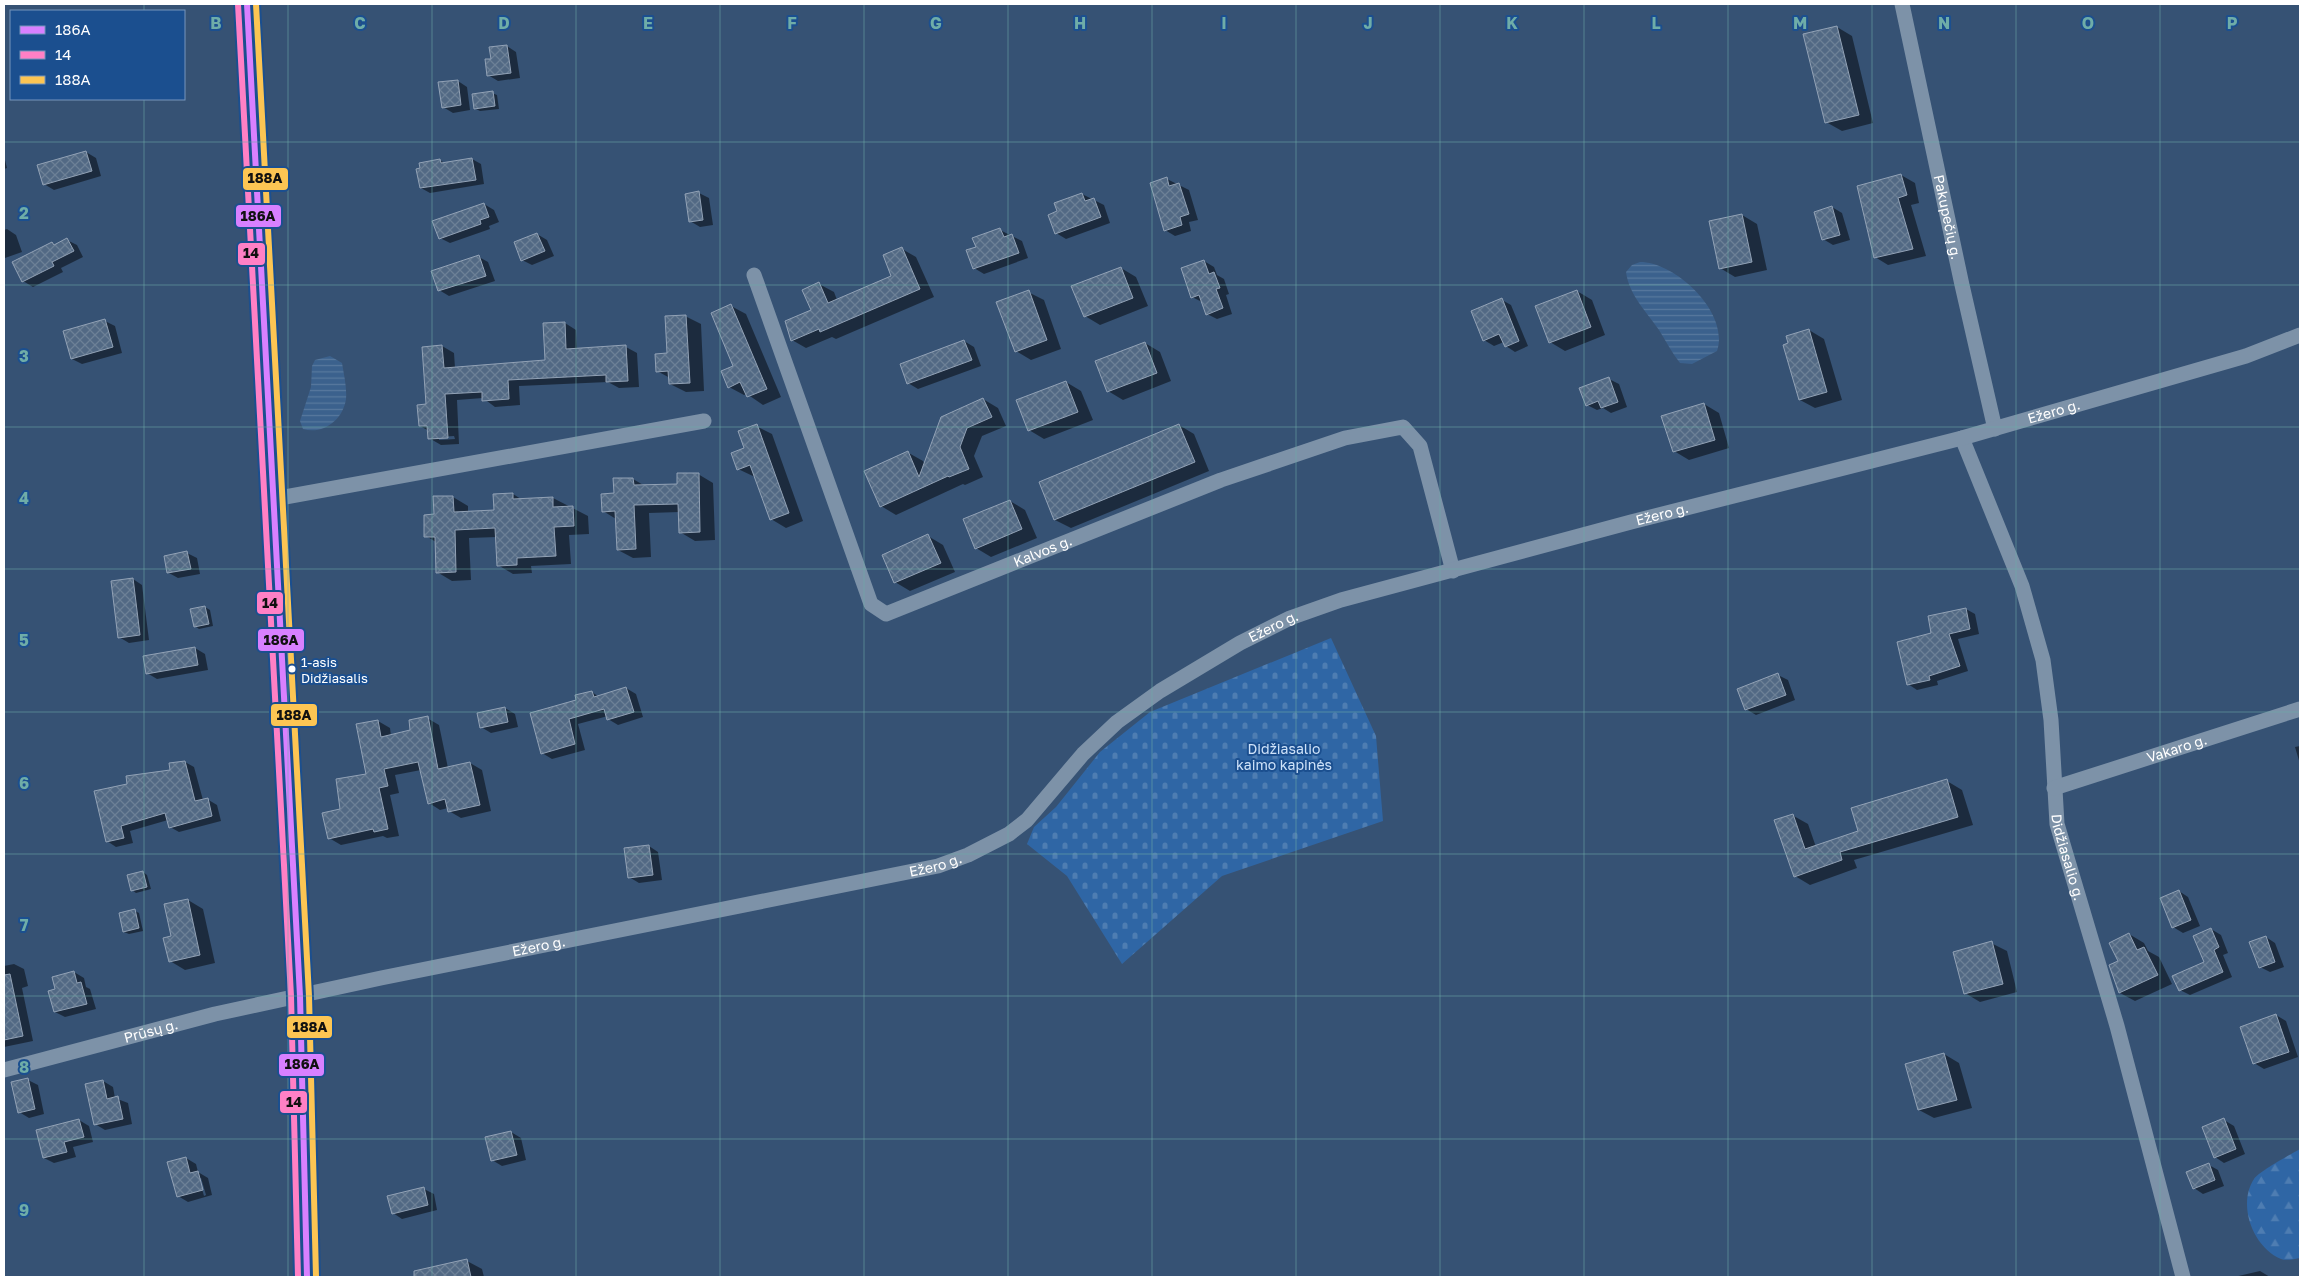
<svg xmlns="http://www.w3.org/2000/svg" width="2304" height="1281" font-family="'Golos Text',sans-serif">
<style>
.forest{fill:url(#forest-firs)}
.cemetery{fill:url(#cemetery-stones)}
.water{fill:url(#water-rules)}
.shadow{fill:#0007;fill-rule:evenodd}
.building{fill:url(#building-cross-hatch);stroke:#92a2b6}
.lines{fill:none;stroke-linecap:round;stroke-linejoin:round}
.street{stroke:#7d92a8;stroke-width:15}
.primary{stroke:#7d8ea7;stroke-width:24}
.bus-1-casing{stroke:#1b4f8f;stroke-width:10}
.bus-2-casing{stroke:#1b4f8f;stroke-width:10}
.bus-3-casing{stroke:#1b4f8f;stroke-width:10}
.bus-1{stroke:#d880ff;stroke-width:6}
.bus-2{stroke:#ff80c5;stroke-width:6}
.bus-3{stroke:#fcc553;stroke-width:6}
.grid{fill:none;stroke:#6fada8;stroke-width:1;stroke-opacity:0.55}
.bus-dot{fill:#fff;stroke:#1b4f8f;stroke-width:2}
.labels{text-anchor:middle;stroke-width:4;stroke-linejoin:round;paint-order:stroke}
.bus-label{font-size:13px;fill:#fff;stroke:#1b4f8f;text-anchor:start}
.street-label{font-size:14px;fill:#fff;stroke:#1b4f8f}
.park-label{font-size:14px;fill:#cfe3fa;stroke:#1b4f8f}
.grid-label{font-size:16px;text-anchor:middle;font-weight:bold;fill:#6fada8;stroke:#1b4f8f;stroke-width:4;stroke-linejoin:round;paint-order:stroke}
.line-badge{stroke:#1b4f8f;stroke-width:2}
.pale-badge-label{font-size:14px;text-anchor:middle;font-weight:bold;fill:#111}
</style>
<defs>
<pattern id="forest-firs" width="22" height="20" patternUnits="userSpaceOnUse" patternTransform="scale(1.25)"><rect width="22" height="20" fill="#2f66a5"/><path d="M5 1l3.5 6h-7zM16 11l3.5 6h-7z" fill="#4e7db2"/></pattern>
<pattern id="cemetery-stones" width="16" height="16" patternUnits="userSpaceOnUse" patternTransform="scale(1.25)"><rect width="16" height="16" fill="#2f66a5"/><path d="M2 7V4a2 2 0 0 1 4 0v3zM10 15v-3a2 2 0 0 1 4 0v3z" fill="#4e7db2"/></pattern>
<pattern id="water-rules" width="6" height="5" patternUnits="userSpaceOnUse" patternTransform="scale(1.25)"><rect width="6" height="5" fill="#3b618d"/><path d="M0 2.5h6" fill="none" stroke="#58799e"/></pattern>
<pattern id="building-cross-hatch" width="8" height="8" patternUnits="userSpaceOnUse" patternTransform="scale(1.25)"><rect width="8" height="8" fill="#526984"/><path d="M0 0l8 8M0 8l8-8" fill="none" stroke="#6c8096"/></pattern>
</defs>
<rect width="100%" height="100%" fill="#365274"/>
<path class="forest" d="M2300,1149V1258C2295,1259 2286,1261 2281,1259C2253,1247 2237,1205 2254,1179C2258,1172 2291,1154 2300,1149Z"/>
<path class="cemetery" d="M1331,638L1376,736L1383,821L1222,876L1122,964L1067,876L1027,844L1034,827L1056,807L1100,752L1150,712Z"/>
<path class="water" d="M1640,262C1676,262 1730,313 1717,351L1692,364L1680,363C1672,353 1666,341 1659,330C1646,311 1629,295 1626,272L1632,265Z
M330,356L342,363C344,375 347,388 346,399C343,420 323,435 303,429L300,421L311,387L312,366L315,360Z"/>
<path class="shadow" d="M1837,27L1852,36L1873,123L1842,131L1826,122Z
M507,46L516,52L520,78L498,81L488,75L492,60Z
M458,81L467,87L470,110L453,113L443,107Z
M492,93L497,95L499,109L480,111L476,109Z
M86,152L96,158L101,176L54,190L44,184Z
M4,156L7,168L4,169Z
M472,159L481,164L484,184L430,193L421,188L440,160L446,164Z
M1901,175L1915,183L1919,203L1911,205L1926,256L1888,265L1875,257Z
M1167,179L1189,190L1198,220L1189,222L1191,231L1175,236L1165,230Z
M699,193L709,198L713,225L700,227L690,221Z
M1082,194L1104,205L1110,223L1066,239L1056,233L1059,212Z
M484,204L494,210L499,222L489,226L490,229L450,243L440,238Z
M1832,207L1842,213L1850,240L1833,245L1823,239Z
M1742,215L1757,224L1767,270L1735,277L1720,268Z
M7,229L16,235L22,252L5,258L4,230Z
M1000,230L1022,241L1028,258L984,274L974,268L977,248Z
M537,234L547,240L554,256L532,265L522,260Z
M67,240L77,245L83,257L61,268L63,272L33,287L23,281L52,243L56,245Z
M902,249L916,257L934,297L836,339L832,337L806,348L792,340L813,311L819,284L834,292L837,300L893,276Z
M479,257L488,262L495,281L449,296L439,290Z
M1204,261L1214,267L1217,275L1224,279L1229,294L1226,295L1232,314L1217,319L1207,314L1202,302L1192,297Z
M1121,268L1136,277L1148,306L1100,325L1085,316Z
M1577,291L1592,300L1605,335L1565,351L1550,342Z
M1028,292L1044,300L1061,349L1031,360L1016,351Z
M1502,300L1511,305L1528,346L1515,352L1506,346L1504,342L1494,346L1484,340Z
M731,306L746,314L781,397L763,405L747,394L744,395L729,387L735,366Z
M685,316L701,324L704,391L686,392L670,384V378L657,371L669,355Z
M105,321L115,326L122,353L82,364L72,359Z
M565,323L576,330L577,350L626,347L637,353L639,387L619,388L608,382L519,386L520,405L495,407L483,398L457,400L459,444L441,445L429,438V431L420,426L427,405L442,346L454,353L455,368L546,361ZM454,436L455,439L439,440V437Z
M1809,330L1824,339L1842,400L1815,408L1800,400Z
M964,341L974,347L981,366L918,389L908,383Z
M1145,343L1160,352L1171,381L1123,400L1108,391Z
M1609,379L1619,384L1627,407L1611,413L1603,408L1597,410L1587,405Z
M1066,382L1081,391L1093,420L1044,439L1029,430Z
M983,399L998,408L1006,426L982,436L974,456L983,477L965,485L963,484L896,515L881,506L907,452L923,461L925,465Z
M1704,404L1719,413L1729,448L1689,460L1674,451L1663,417Z
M1179,425L1194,434L1209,471L1071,528L1055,520L1041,482Z
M756,426L772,434L803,521L786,528L771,519L755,477L738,469Z
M698,474L713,483L715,540L695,541L680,532V512L649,513L651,557L633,558L618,550L616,519L603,511L615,494L633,479L645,486L679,485Z
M513,494L521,499L553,498L588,516L589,534L569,535L571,564L531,566L532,573L513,574L498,565L497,537L469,538L471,580L452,581L437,572L436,542L426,536L435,516L453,497L468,506V512L495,511Z
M1010,501L1025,510L1037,538L991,557L976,548Z
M928,536L943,545L955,572L910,591L895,582Z
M187,553L197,558L200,574L178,578L169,573Z
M133,579L142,585L149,640L129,643L119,637Z
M205,607L210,610L213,626L199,629L195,626Z
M1966,609L1975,614L1979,634L1958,639L1968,671L1937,681L1938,685L1917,690L1908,684L1933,634Z
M195,648L205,654L208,670L157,679L147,673Z
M1778,675L1788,680L1795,700L1756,715L1746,709Z
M626,688L636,694L643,717L618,725L608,719V716L578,724L585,750L552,759L542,753L577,701L592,692L599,697Z
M505,708L515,714L518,727L491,733L481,727L478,714Z
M427,718L439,725L448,768L470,763L482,770L491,811L461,818L449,811L448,808L440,810L429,803L421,770L395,775L399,793L390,795L399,836L387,838L383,836L341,845L329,838L342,810L368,775L378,721L390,728L391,736L412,731Z
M2300,746V764L2295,747Z
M185,762L194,767L203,800L207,799L217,805L221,821L179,832L170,827L168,820L130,831L133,843L116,847L107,841L129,784L171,771Z
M1947,781L1962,790L1973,825L1854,860L1857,868L1810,885L1795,876L1792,815L1808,824L1816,847L1859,832Z
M649,846L658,852L662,880L639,883L629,877Z
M143,872L147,875L151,889L136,893L132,890Z
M2179,891L2188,897L2200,926L2183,933L2173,927Z
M188,900L203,909L215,963L185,970L170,961L172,937Z
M135,911L139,913L143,931L129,934L124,932Z
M2211,929L2221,935L2228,953L2223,955L2232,977L2190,995L2180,990L2206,963Z
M2129,934L2144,943L2148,951L2159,957L2172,984L2135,1001L2120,993L2110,966L2119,962Z
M2266,937L2275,943L2284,967L2270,972L2260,967Z
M1991,943L2007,951L2017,992L1980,1002L1965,993Z
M14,964L24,969L28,986L22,988L33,1041L4,1047V966Z
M74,972L84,978L86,987L90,989L96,1009L65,1017L55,1012L56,990Z
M2276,1015L2286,1021L2298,1057L2264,1069L2254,1063Z
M1944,1054L1959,1063L1972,1108L1934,1118L1919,1110Z
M28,1080L38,1085L44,1114L29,1118L19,1112Z
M103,1081L113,1087L115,1098L128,1103L132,1124L105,1130L95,1124Z
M79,1120L89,1126L93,1142L73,1147L76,1157L54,1163L44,1158Z
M2224,1120L2234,1126L2245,1154L2224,1163L2215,1157Z
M511,1132L521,1138L526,1160L502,1166L492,1160Z
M186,1158L196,1164L198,1172L208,1178L212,1195L188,1202L178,1196ZM199,1178H201L206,1195L204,1196Z
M2209,1165L2218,1170L2224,1186L2203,1194L2194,1188Z
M424,1189L434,1194L437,1210L402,1219L393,1213Z
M467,1261L482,1269L484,1277H422L420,1270Z
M2260,1271L2270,1277H2234Z"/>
<path class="building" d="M1837,26L1859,115L1825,123L1803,34Z
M507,45L511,73L487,76L485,59H491L489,47Z
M458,80L461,105L442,108L438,82Z
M493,91L495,106L474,109L472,94Z
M86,151L92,171L43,185L37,165Z
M472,158L476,180L420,188L416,169L420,168L419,163L440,159L441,163Z
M1901,174L1907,195L1898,198L1913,249L1874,258L1857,186Z
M1167,177L1169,186L1179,183L1189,214L1180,217L1182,225L1164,231L1150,183Z
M699,191L703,220L689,222L685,194Z
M1082,193L1085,201L1094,198L1101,217L1055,234L1048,215L1057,211L1054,203Z
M484,203L489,217L480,220L481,224L439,239L432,221Z
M1832,206L1840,235L1822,240L1814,212Z
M1742,214L1752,262L1719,269L1709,221Z
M1000,228L1004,237L1012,234L1019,253L973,269L966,250L976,247L972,238Z
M537,233L545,251L521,261L514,242Z
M67,238L74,251L52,262L54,266L22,282L12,262L52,242L54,245Z
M902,247L920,289L820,332L819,329L791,341L785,321L811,310L802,290L819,282L828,303L891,276L883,255Z
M479,255L486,276L438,291L431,271Z
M1204,260L1209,274L1214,272L1220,288L1216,289L1223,308L1206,315L1199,295L1191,298L1181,268Z
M1121,267L1133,298L1084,317L1071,286Z
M1029,290L1047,340L1015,352L996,302Z
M1577,290L1591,327L1549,343L1535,306Z
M1502,298L1519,341L1505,347L1499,334L1483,341L1471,311Z
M731,304L767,389L747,397L740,382L728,388L721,371L733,366L711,313Z
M686,315L690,383L669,384L668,371L656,372L655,354L667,353L665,316Z
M105,319L113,347L71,359L63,331Z
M565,322L566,349L626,345L628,381L606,382V375L508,380L509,399L482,401V392L445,394L448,438L428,439L427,426H419L417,405L426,404L422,347L442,345L444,368L545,360L543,323Z
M1809,329L1827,392L1799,400L1783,345L1788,343L1786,336Z
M964,340L972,360L907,384L900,364Z
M1145,342L1157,373L1107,392L1095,361Z
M1609,377L1618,402L1601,408L1598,401L1586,406L1579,388Z
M1066,381L1078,412L1028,431L1016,400Z
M983,398L992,417L967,428L960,447L969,469L949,477L948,476L880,507L864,471L908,451L919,477L941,417Z
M1704,403L1715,440L1673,452L1661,416Z
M757,424L789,513L770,520L750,465L737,470L731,453L744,448L738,431Z
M1179,424L1195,462L1054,520L1039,482Z
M677,473H699L700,532L679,533L678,504L634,505L636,549L617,550L615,511L602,512L601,494L614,493L613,478H633L634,485L677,484Z
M513,493V499L553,497V507L573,506L574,526L554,527L556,556L517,558V565L497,566L495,528L455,530L456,572L436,573L435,537H424V515L434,514L433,496H453L454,512L494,510L493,494Z
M1010,500L1022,529L975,549L963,519Z
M928,534L941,563L894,583L882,555Z
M187,551L191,569L167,573L164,556Z
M133,578L140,635L118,638L111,581Z
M205,606L209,624L194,627L190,609Z
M1966,608L1970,629L1949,634L1960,666L1929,676L1930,680L1907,685L1897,642L1931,633L1928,616Z
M195,647L198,665L146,674L143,656Z
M1778,673L1786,695L1745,710L1737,689Z
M626,687L634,712L607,720L604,709L569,719L575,744L541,754L530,713L576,700L575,695L592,691L594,697Z
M505,707L508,722L480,728L477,713Z
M428,716L438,769L470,762L480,805L448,812L445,799L428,804L418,762L384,769L388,786L379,788L388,829L374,832L373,829L328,839L322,813L340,809L336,779L366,774L356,724L378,720L381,737L410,730L409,720Z
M185,761L195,801L208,798L212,816L169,828L165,813L121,826L124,838L106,842L94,791L127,784L126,776L170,770L169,763Z
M1947,779L1958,817L1840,852L1842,860L1794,877L1774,820L1793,814L1805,849L1858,831L1851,808Z
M649,845L653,875L628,878L624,848Z
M143,871L147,887L131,891L127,875Z
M2179,890L2191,920L2172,928L2160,898Z
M188,899L200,955L169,962L163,938L171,936L164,904Z
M135,909L139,928L123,932L119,913Z
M2211,928L2219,947L2214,950L2223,972L2179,991L2172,976L2204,962L2193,936Z
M2129,933L2137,950L2144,947L2158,975L2119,993L2109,965L2118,961L2109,943Z
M2266,936L2275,962L2259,968L2249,942Z
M1992,941L2003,984L1964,994L1953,952Z
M74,971L77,983L81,982L87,1004L54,1012L48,991L55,989L52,977Z
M10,974L23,1036L4,1040V975Z
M2276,1014L2289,1052L2253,1064L2240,1027Z
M1944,1053L1957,1100L1918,1110L1905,1064Z
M28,1078L35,1109L18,1113L11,1082Z
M103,1080L107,1099L118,1096L123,1119L94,1125L85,1084Z
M2224,1118L2236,1149L2214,1158L2202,1127Z
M79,1119L84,1137L64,1142L67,1152L43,1158L36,1130Z
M511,1131L517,1155L491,1161L485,1137Z
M186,1157L190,1173L198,1171L203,1190L177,1197L167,1162Z
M2209,1163L2215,1180L2193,1189L2186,1172Z
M424,1187L428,1205L392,1214L387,1196Z
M467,1259L471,1277H414V1271Z"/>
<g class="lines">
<g class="street">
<path id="s1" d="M1902,4L1962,285L1995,429"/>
<path id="s2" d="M754,275L871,604L886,614L1221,480L1345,438L1403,427L1420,446L1453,571"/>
<path id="s3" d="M1962,438L2022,586L2043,660L2051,720L2057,824L2117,1026L2183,1277"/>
<path d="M274,499L704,421"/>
<path id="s4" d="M2054,788L2300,709"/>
<path id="s5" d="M4,1070L215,1014L381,978L938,866L968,855L1009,834L1027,820L1083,754L1117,722L1160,691L1240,643L1290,618L1341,600L1631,522L1962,438L2246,356L2300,335"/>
</g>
<path class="primary" d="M247,4L300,996L307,1277"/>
<g class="bus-1-casing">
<path id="bus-1" d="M247,4L300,996L307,1277"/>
</g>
<g class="bus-2-casing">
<path id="bus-2" d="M238,4L291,996L298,1277"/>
</g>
<g class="bus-3-casing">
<path id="bus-3" d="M256,4L309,996L316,1277"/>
</g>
<use href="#bus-1" class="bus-1"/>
<use href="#bus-2" class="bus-2"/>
<use href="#bus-3" class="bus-3"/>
</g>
<path class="grid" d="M144,4V11M288,4V1277M432,4V1277M576,4V1277M720,4V1277M864,4V1277M1008,4V1277M1152,4V1277M1296,4V1277M1440,4V1277M1584,4V1277M1728,4V1277M1872,4V1277M2016,4V1277M2160,4V1277M144,99V1277M4,142H2300M4,285H2300M4,427H2300M4,569H2300M4,712H2300M4,854H2300M4,996H2300M4,1139H2300"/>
<circle class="bus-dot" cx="292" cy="669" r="4.5"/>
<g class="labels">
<g class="bus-label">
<text x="301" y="667">1-asis<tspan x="301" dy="16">Didžiasalis</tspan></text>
</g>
<g class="street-label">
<text dy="5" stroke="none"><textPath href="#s1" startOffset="218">Pakupečių g.</textPath></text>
<text dy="5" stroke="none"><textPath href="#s5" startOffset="2184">Ežero g.</textPath></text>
<text dy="5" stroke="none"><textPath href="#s5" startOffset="1779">Ežero g.</textPath></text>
<text dy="5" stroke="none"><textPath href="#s2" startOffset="536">Kalvos g.</textPath></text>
<text dy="5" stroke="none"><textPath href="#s5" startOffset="1374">Ežero g.</textPath></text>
<text dy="5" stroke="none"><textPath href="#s4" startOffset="129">Vakaro g.</textPath></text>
<text dy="5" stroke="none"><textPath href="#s3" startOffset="436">Didžiasalio g.</textPath></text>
<text dy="5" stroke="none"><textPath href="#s5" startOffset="954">Ežero g.</textPath></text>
<text dy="5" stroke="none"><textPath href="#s5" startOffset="549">Ežero g.</textPath></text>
<text dy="5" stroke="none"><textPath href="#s5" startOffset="152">Prūsų g.</textPath></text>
</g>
<g class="park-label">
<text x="1284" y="754">Didžiasalio<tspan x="1284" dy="16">kaimo kapinės</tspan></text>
</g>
</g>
<g class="grid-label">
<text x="216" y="29">B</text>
<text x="360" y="29">C</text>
<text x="504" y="29">D</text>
<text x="648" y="29">E</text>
<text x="792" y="29">F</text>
<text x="936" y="29">G</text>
<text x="1080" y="29">H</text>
<text x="1224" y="29">I</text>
<text x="1368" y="29">J</text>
<text x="1512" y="29">K</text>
<text x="1656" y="29">L</text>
<text x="1800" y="29">M</text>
<text x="1944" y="29">N</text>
<text x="2088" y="29">O</text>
<text x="2232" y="29">P</text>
<text x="24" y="219">2</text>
<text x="24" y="362">3</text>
<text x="24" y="504">4</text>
<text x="24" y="646">5</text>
<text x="24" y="789">6</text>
<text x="24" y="931">7</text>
<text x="24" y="1073">8</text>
<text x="24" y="1216">9</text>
</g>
<g class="line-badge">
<rect x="242" y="167" width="47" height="24" rx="5" fill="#fcc553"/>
<rect x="235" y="204" width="47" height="24" rx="5" fill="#d880ff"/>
<rect x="237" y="242" width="29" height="24" rx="5" fill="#ff80c5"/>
<rect x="256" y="591" width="28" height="24" rx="5" fill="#ff80c5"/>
<rect x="257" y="628" width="48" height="24" rx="5" fill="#d880ff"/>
<rect x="270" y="703" width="48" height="24" rx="5" fill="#fcc553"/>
<rect x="286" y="1015" width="47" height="24" rx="5" fill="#fcc553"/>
<rect x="278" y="1053" width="47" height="24" rx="5" fill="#d880ff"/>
<rect x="279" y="1090" width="29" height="24" rx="5" fill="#ff80c5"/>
</g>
<g class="pale-badge-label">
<text x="265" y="183">188A</text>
<text x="258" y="221">186A</text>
<text x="251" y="258">14</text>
<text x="270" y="608">14</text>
<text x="281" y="645">186A</text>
<text x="294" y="720">188A</text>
<text x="310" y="1032">188A</text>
<text x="302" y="1069">186A</text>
<text x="294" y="1107">14</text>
</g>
<rect width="2304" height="1281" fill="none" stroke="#ffffff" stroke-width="10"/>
<rect x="10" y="10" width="175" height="90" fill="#1b4f8f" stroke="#7695bc"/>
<rect x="20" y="26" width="25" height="8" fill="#d880ff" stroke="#7695bc"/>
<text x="55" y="35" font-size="15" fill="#ffffff">186A</text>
<rect x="20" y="51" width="25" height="8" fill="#ff80c5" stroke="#7695bc"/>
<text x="55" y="60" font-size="15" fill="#ffffff">14</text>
<rect x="20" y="76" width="25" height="8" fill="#fcc553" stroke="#7695bc"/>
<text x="55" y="85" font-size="15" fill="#ffffff">188A</text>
</svg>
